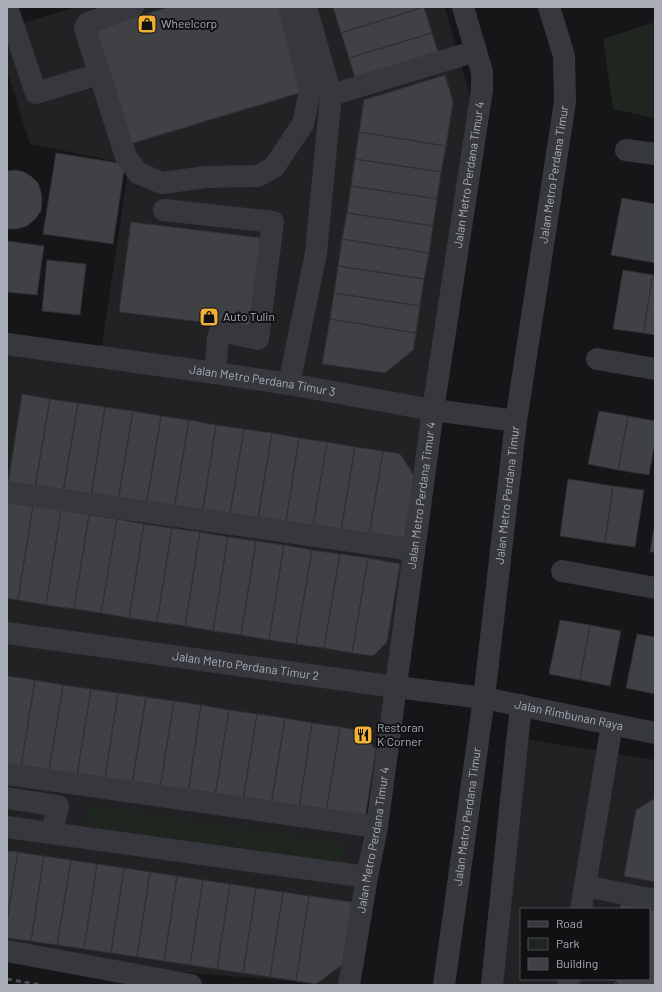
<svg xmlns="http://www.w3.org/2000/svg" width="662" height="992" font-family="Barlow,sans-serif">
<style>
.built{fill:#222225;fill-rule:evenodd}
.green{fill:#1e261f}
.building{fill:#404145;stroke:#303034}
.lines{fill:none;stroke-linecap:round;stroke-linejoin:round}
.path{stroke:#3d3f44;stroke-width:2.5;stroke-dasharray:2 3;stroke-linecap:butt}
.minor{stroke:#37383d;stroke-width:22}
.rail{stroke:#4a4c52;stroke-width:3;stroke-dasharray:5 4;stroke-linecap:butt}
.labels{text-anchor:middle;stroke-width:4;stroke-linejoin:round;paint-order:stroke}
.poi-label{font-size:12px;fill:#a8adb8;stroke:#111113;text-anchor:start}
.street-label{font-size:12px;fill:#a8adb8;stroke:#111113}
</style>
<rect width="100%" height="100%" fill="#161618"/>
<path class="built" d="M76,7H445L471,100L341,985L7,958V342L102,345L129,164L30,144L7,71V28Z
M506,736L655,760V985H481ZM521,909H649V979H521Z"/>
<path class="green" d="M655,22V118L613,109L603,39Z
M89,804L346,844L342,862L85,825Z"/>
<path class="building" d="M169,7H281L306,91L130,144L95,29Z
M333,7H424L341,33Z
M424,7L432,33L349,58L341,33Z
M432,33L440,58L357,84L349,58Z
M445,75L453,102L446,146L359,132L364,100Z
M359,132L446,146L441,172L355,159Z
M56,153L125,164L113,244L43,234Z
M355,159L441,172L437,199L351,186Z
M15,170L24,172L32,177L38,183L41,192L42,201L41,211L35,219L27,226L17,229H7V171Z
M351,186L437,199L433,226L347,213Z
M622,198L655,204V263L611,255Z
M347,213L433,226L429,253L342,239Z
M131,222L262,238L251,328L119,312Z
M342,239L429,253L424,279L338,266Z
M7,241L44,246L37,295L7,292Z
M47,260L86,264L80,315L42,311Z
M338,266L424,279L420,306L334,293Z
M623,270L653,275L643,333L613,329Z
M653,275L655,276V335L643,333Z
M334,293L420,306L416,333L330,319Z
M330,319L416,333L413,350L385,373L322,364Z
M22,394L50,399L35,488L8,484Z
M50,399L78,403L63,492L35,488Z
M78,403L105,407L91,497L63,492Z
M105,407L133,411L118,501L91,497Z
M133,411L161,416L146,506L118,501Z
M599,411L628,416L618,470L588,464Z
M161,416L189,420L174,510L146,506Z
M628,416L655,421V441L649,475L618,470Z
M189,420L216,425L202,515L174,510Z
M216,425L244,429L229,519L202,515Z
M244,429L272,433L257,524L229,519Z
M272,433L299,438L285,528L257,524Z
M299,438L327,442L312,532L285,528Z
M327,442L355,447L340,537L312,532Z
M355,447L383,451L368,541L340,537Z
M383,451L400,454L415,477L403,547L368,541Z
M568,479L613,486L605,543L560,536Z
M613,486L644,490L635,547L605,543Z
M7,502L33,506L18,600L7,598Z
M33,506L61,510L46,605L18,600Z
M61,510L89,515L74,609L46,605Z
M89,515L117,519L101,613L74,609Z
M117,519L144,524L129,618L101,613Z
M655,521V552H650Z
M144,524L172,528L157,622L129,618Z
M172,528L200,532L185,626L157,622Z
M200,532L228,537L213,631L185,626Z
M228,537L256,541L241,635L213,631Z
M256,541L284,545L269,640L241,635Z
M284,545L312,550L296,644L269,640Z
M312,550L340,554L324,648L296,644Z
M340,554L368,558L352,653L324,648Z
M368,558L400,564L387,642L373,656L352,653Z
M560,620L590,625L580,680L549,674Z
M590,625L621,631L610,686L580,680Z
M637,634L655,637V694L626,688Z
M7,676L35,680L21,767L7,764Z
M35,680L63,685L49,771L21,767Z
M63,685L91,689L77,775L49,771Z
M91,689L118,693L105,779L77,775Z
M118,693L146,697L132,784L105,779Z
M146,697L174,701L160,788L132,784Z
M174,701L201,705L188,792L160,788Z
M201,705L229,710L215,796L188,792Z
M229,710L257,714L243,801L215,796Z
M257,714L285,718L271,805L243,801Z
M285,718L312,723L299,809L271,805Z
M312,723L340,727L326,813L299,809Z
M340,727L358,730L376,749L365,819L326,813Z
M655,798V882L624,876L636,810Z
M7,851L18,852L7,921Z
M18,852L44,856L31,941L7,938V921Z
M44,856L71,860L57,945L31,941Z
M71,860L97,864L84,949L57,945Z
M97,864L124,868L111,953L84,949Z
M124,868L150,872L137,957L111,953Z
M150,872L177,876L164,961L137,957Z
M177,876L203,880L190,965L164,961Z
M203,880L230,884L217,969L190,965Z
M230,884L256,888L243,973L217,969Z
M256,888L283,892L270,977L243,973Z
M283,892L309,896L296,981L270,977Z
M309,896L352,902L342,965L316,984L296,981Z
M621,903L655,909V985H619L614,979H649V909H620Z"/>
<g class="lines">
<path class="path" d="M611,979L616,985"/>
<g class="minor">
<path d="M7,7L36,93L99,74"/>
<path d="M133,7L88,23L85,27L86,32L126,157L138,173L162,183L206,177L258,176L274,167L303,124L310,91L289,7"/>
<path d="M331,95L476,51"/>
<path d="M626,150L655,154"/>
<path d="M164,210L273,222L258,339L220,331L218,338L215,373"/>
<path id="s1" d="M7,344L215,373L289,384L433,410L516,421"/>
<path d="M597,359L655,369"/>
<path d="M289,384L316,253L331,95L306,7"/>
<path d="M7,492L414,550"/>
<path d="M562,571L655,588"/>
<path id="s2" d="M7,633L396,687L484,698L655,733"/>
<path d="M7,774L377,827"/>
<path d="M7,798L58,806L52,833"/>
<path d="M7,827L367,877"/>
<path d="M585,886L655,900"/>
<path d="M581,909L612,724"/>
<path d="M7,951L191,985"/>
<path id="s3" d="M349,985L367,877L377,827L433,410L482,90V72L463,7"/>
<path id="s4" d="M444,985L484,698L516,421L565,102L564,56L549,7"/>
<path d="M492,985L521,705"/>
<path d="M568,985L569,979"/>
</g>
<path class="rail" d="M7,979L41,985"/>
</g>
<defs>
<g id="shop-square" transform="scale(1)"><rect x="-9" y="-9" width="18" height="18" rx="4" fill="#f2b134" stroke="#111113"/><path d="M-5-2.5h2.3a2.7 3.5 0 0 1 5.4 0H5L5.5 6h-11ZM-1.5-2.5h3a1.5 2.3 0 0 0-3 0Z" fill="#111"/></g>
<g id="restaurant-square" transform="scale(1)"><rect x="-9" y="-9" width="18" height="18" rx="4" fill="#f2b134" stroke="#111113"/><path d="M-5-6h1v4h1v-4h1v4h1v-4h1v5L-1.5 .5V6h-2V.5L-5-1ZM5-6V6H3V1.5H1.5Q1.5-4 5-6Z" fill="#111"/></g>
</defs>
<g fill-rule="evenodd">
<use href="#shop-square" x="147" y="24"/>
<use href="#shop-square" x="209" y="317"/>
<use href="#restaurant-square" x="363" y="735"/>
</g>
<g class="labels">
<g class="poi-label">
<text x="161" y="28">Wheelcorp</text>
<text x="223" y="321">Auto Tulin</text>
<text x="377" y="732">Restoran<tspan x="377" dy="14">K Corner</tspan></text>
</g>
<g class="street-label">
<text dy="4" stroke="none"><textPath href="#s4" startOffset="818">Jalan Metro Perdana Timur</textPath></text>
<text dy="4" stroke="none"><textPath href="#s3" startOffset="819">Jalan Metro Perdana Timur 4</textPath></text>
<text dy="4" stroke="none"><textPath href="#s1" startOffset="258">Jalan Metro Perdana Timur 3</textPath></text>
<text dy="4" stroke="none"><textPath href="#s3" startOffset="495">Jalan Metro Perdana Timur 4</textPath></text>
<text dy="4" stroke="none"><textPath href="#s4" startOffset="494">Jalan Metro Perdana Timur</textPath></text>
<text dy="4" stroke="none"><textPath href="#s2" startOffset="241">Jalan Metro Perdana Timur 2</textPath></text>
<text dy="4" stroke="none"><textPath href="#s2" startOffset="568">Jalan Rimbunan Raya</textPath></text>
<text dy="4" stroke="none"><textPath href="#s4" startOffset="170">Jalan Metro Perdana Timur</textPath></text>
<text dy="4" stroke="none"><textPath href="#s3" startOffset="147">Jalan Metro Perdana Timur 4</textPath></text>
</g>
</g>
<rect width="662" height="992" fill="none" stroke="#a8adb8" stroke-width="16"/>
<rect x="520" y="908" width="130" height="72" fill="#111113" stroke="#4d4f55"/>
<rect x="528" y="921" width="20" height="6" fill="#37383d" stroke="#4d4f55"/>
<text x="556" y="928" font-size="12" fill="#a8adb8">Road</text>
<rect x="528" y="938" width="20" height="12" fill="#1e261f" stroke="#4d4f55"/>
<text x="556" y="948" font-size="12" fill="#a8adb8">Park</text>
<rect x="528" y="958" width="20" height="12" fill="#404145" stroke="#4d4f55"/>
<text x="556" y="968" font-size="12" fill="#a8adb8">Building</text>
</svg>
